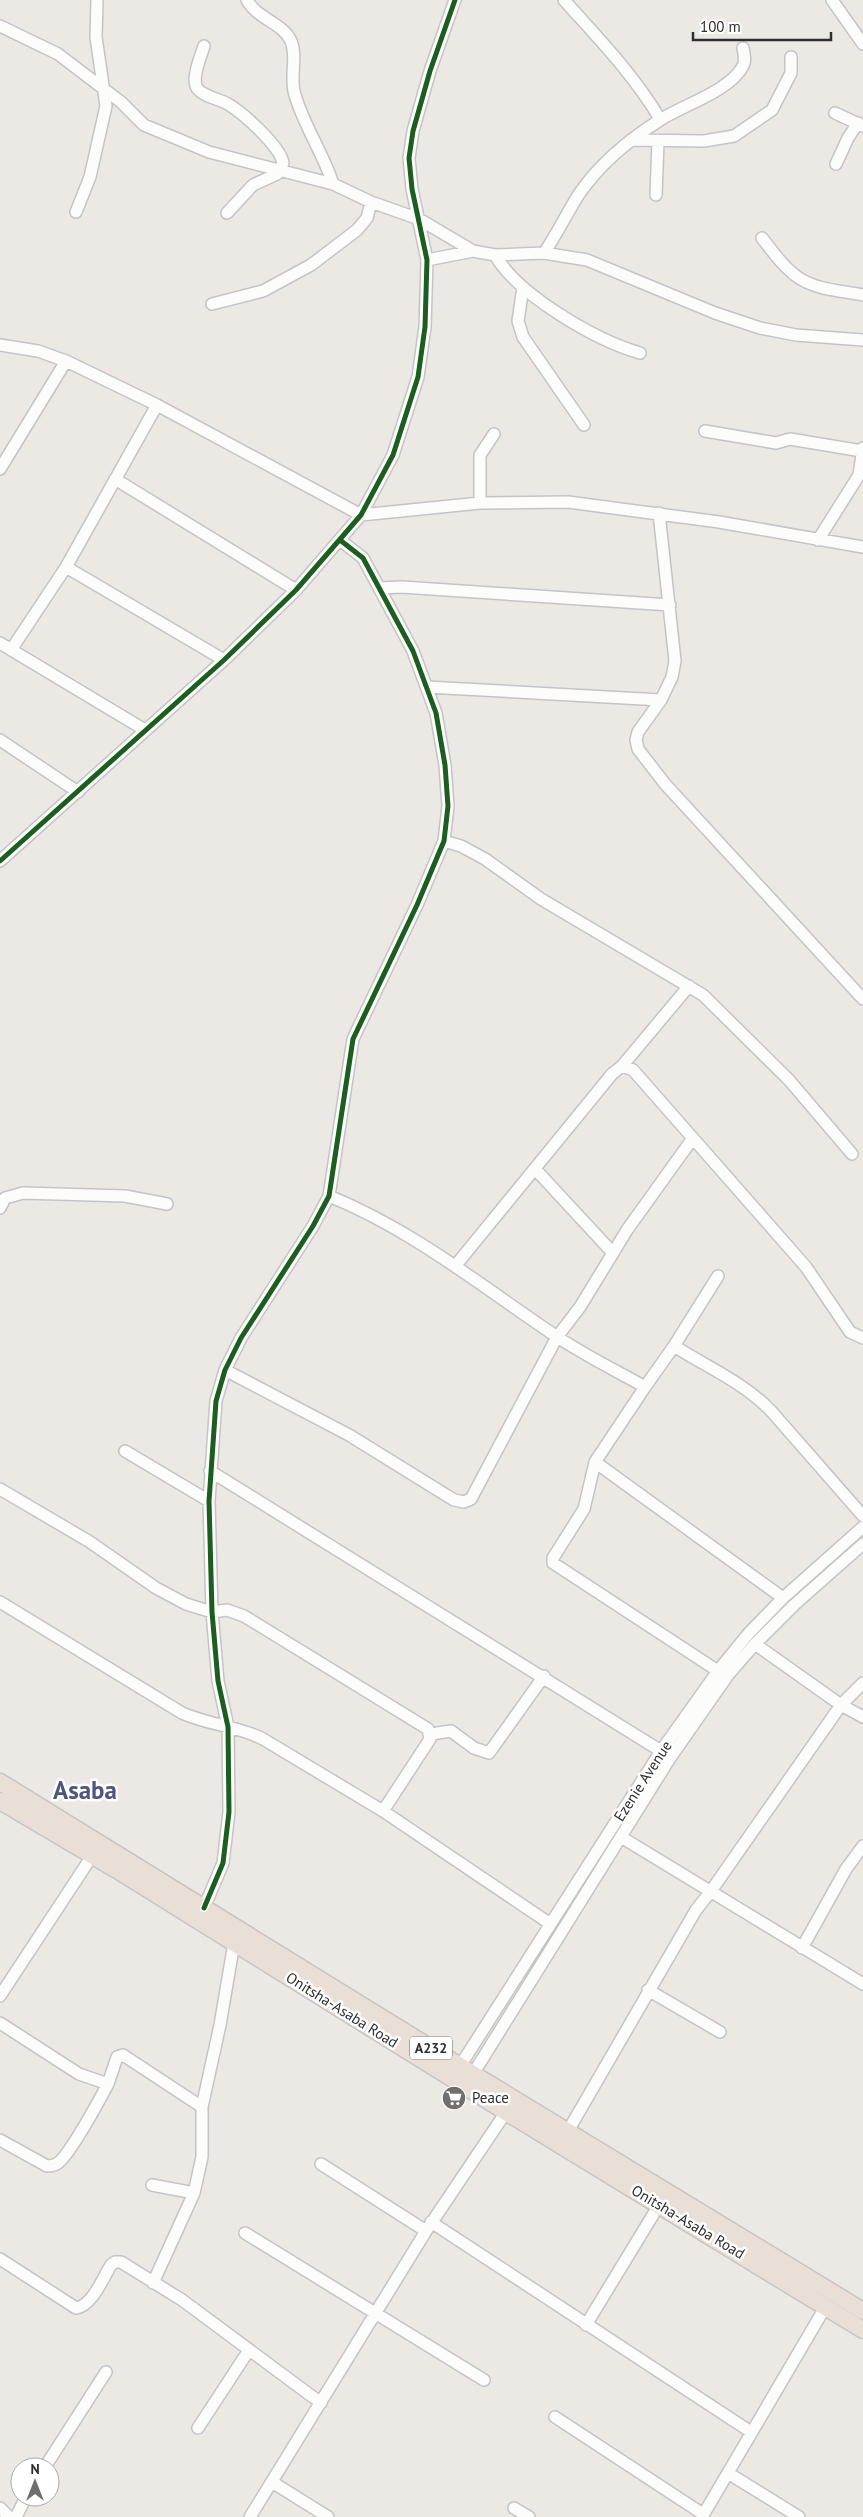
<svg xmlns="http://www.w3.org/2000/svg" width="863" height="2517" font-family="'PT Sans',sans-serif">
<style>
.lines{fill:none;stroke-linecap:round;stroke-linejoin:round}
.minor-casing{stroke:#c5c4c5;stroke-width:14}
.highway-casing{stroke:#c6c5c4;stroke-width:19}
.minor{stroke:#fcfcfb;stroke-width:11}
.highway{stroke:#eadfd6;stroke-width:16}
.cycleway-casing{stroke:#fff;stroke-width:8}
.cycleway{stroke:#1b5e20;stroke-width:5}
.labels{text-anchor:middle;stroke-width:5;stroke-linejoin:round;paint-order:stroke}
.shield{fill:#fff;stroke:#6d6d6d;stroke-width:1}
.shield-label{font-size:14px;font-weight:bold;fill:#2e2e2e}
.street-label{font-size:15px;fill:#2e2e2e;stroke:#fff}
.poi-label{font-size:15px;fill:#2e2e2e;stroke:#fff;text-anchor:start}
.town-label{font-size:25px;font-weight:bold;fill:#4d5680;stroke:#fff}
</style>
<rect width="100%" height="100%" fill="#ece8e4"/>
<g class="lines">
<g class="minor-casing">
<path id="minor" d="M247,0C257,19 282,22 291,41C298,57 289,78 295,95C304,126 323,153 333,184
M564,0C598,38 634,75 660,119
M832,0L863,44
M0,26L58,54L121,102L144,125L209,152L333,184L371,202L419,219L473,251L495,255L544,253L587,260L715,313L760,328L796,335L863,340
M204,46C201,56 191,78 197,88C202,96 219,99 228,104C243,113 280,146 283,163L277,174L253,185L227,213
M835,113L863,126
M631,140L704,141L734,136L772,110L791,73V57
M836,164L848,138L858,123
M656,195L658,142
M76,212L90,177L106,106L96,37L97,0
M762,238C773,252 784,268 799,278C817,290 843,291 863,295
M544,253C557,234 567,213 579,194C599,165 630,139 660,120C683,105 730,91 743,66C746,61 744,54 743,48
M495,255C518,295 595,340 640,353
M427,260L473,251
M523,287L518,321L523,337L584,425
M212,304L263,291L311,265L357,230L367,218L371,202
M0,345L38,351L66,361L157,405L361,515L480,503L568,502L719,522L863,547
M705,431L776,443L790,439L862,451
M0,469L66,361
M115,479L296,590
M480,503V455L494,434
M659,513L675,661L672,677L661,700L638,732L636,740L638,749L665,784L863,999
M818,540L859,475L863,448
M66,567L224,660
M379,588L402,587L670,605
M0,643L145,730
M11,650L66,567L157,405
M427,687L661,700
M0,740L78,792
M444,841L461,846L485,859L541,899L703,995L789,1080L852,1154
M0,861L224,660L296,590L361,515L393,455L418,377L425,327L427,260L412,189L409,158L413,131L430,71L455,0
M622,1066L689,986
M536,1170L613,1253
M329,1196C413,1230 481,1286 556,1336C584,1355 615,1370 645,1387L674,1346C707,1367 745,1383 772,1412L863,1516
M0,1208L5,1198L23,1193L125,1196L167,1204
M456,1265L612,1074L622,1066L633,1070L806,1267L850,1332L863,1338
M674,1346L718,1276
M225,1370L349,1435L454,1500L464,1502L471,1499L557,1337L580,1307L627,1230L693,1138
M645,1387L595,1462L584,1509L553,1558V1563L718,1671
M125,1451L209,1501
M595,1462L783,1598
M210,1471L661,1751
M0,1489L90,1542L156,1588L186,1604L212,1612L227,1610L244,1616L428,1729L430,1739L383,1811
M0,1602L182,1713C209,1725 238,1726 263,1739L383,1811L549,1923
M755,1644L841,1705L863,1717
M431,1734L451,1731L474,1748L489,1753L544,1676
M621,1837L863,1984
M204,1908L223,1863L229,1812L228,1727L218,1681L212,1612L209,1501L216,1401L225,1370L241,1338L313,1226L329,1196L353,1039L417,905L444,841L448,806L445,765L436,713L413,651L363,558L340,540
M802,1948L846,1869L863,1846
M648,1990L720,2032
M0,1996L92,1856
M0,2023L79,2074L108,2084L117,2057L123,2055L202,2107L220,2025L234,1943
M460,2066L661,1751L718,1671L749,1633L783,1598L863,1527
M473,2074L670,1758L728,1675L755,1644L794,1605L863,1544
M568,2131L696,1910L711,1891L841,1705L863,1683
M0,2140L47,2166C51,2166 54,2166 58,2163C70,2154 100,2099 108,2084
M321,2164L426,2231
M152,2185L194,2193
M431,2222L751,2432
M245,2233L484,2380
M0,2259L76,2308C92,2306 103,2278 111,2265L115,2262H121L182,2300L321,2403
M153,2283L194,2193L202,2157V2107
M586,2325L659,2205
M555,2417L703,2514
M198,2428L249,2350
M45,2467L106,2372
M728,2473L799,2517
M272,2482L328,2517
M0,2508L9,2517
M514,2508L529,2517
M16,2517L26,2497
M250,2517L426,2231L506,2112
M702,2517L826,2306"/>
</g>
<g class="highway-casing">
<path id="highway" d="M0,1782L473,2074L863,2311
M0,1801L117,1870L506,2112L863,2330"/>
</g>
<use href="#minor" class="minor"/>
<use href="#highway" class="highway"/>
<g class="cycleway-casing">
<path id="cycleway" d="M0,861L224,660L296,590L361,515L393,455L418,377L425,327L427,260L412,189L409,158L413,131L430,71L455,0
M204,1908L223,1863L229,1812L228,1727L218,1681L212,1612L209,1501L216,1401L225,1370L241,1338L313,1226L329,1196L353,1039L417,905L444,841L448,806L445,765L436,713L413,651L363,558L340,540"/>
</g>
<use href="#cycleway" class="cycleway"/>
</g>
<defs>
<g id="supermarket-disc" transform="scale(1.25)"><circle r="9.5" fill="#706f6e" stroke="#fff"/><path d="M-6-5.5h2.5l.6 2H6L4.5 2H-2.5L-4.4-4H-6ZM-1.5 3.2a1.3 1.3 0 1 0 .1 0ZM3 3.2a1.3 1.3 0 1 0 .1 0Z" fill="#fff"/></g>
</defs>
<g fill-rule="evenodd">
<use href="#supermarket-disc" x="454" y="2098"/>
</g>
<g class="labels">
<rect class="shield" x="410" y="2036.5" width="42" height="23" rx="4"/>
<g class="shield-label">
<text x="431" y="2053">A232</text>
</g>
<g class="street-label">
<text transform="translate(643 1781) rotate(-57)" y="5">Ezenie Avenue</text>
<text transform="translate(342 2010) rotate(32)" y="5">Onitsha-Asaba Road</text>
<text transform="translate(688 2222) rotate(31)" y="5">Onitsha-Asaba Road</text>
</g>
<g class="poi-label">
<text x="472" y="2103">Peace</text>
</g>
<g class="town-label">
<text x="85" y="1799">Asaba</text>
</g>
</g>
<g transform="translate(35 2482)"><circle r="24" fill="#ffffff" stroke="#ababab"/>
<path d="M0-4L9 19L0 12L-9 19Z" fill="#706f6e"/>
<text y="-8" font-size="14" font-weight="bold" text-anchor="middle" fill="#2e2e2e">N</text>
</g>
<path d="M693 32v8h138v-8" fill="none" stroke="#2e2e2e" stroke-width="2.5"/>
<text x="700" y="32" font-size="15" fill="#2e2e2e" stroke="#ffffff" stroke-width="4" paint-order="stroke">100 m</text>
</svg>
